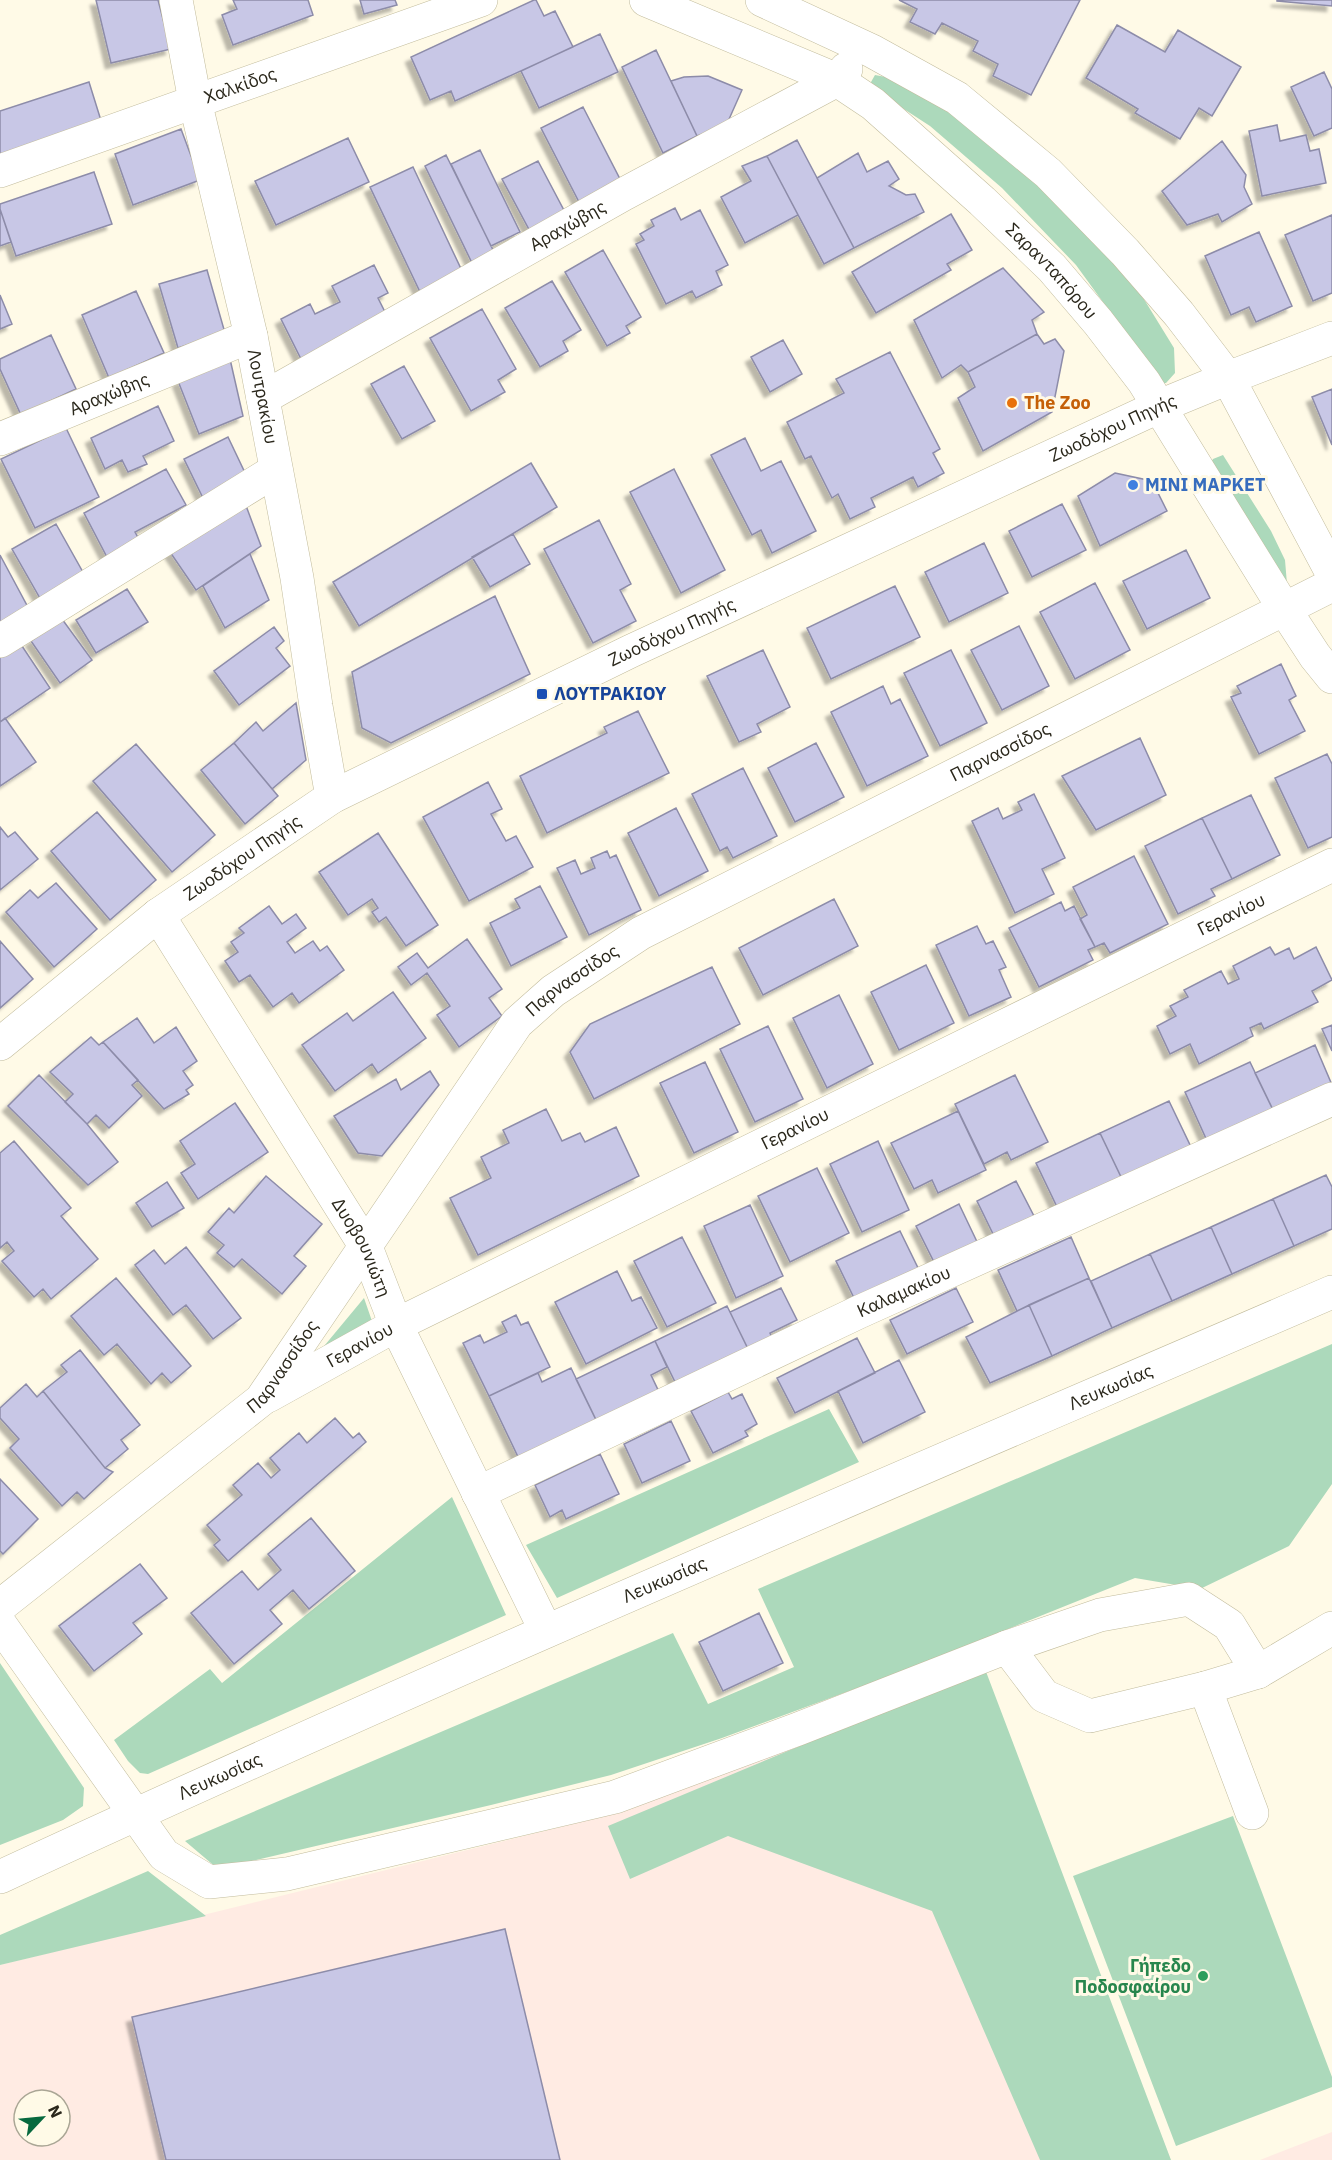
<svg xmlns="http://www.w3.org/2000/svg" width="1332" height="2160" font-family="'IBM Plex Sans',sans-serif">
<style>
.commercial{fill:#ffebe3;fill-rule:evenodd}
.green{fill:#acd9bb}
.building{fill:#c8c7e6;stroke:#8d8ca9;stroke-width:1.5;filter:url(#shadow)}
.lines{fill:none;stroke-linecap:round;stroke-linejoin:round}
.minor-casing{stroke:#c2bc9d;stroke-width:34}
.minor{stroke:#fff;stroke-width:33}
.food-dot{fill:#e8710a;stroke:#fffae7;stroke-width:2}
.shop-dot{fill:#3f7fe0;stroke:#fffae7;stroke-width:2}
.transit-dot{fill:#1a4fb4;stroke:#fffae7;stroke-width:2}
.leisure-dot{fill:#2e9e5b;stroke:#fffae7;stroke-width:2}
.labels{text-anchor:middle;stroke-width:6;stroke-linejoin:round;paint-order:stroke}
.street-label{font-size:18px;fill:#2a271b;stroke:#fffae7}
.food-label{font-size:18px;font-weight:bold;fill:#c56008;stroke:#fffae7;text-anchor:start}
.shop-label{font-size:18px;font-weight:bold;fill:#366cbe;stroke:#fffae7;text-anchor:start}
.transit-label{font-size:18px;font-weight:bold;fill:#164399;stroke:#fffae7;text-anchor:start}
.leisure-label{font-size:18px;font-weight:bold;fill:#27864d;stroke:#fffae7;text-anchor:end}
</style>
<defs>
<filter id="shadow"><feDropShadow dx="-5.5" dy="5.5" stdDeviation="1.5" flood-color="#0004"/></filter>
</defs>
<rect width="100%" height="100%" fill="#fffae7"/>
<path class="commercial" d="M981,1682L1171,2160H0V1965L593,1819ZM24,2100H60V2136H24Z
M1332,2132V2160H1260Z"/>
<path class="green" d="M875,75L891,78L959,116L1069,206L1142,296L1174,348L1175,373L1166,383H1154L1116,320L1076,265L1002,188L930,126L873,89L871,82Z
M1223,455L1271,531L1285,560L1287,584L1209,466L1213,459Z
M364,1298L373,1324L320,1351Z
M1332,1344V1484L1289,1546L1200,1589L1135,1578L906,1670L722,1738L611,1775L491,1805L218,1869L185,1841L673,1633L708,1704L794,1667L758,1589Z
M829,1409L859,1462L557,1598L526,1545Z
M452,1497L506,1615L148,1774L140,1773L128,1761L114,1740L210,1669L222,1683Z
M0,1663L84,1788L83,1806L63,1820L0,1845Z
M985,1669L1171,2160H1040L932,1911L728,1836L630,1879L608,1826Z
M1233,1816L1332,2077V2087L1176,2146L1073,1876Z
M148,1871L206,1916L0,1965V1935Z"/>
<path class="building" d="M96,0H158L171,49L111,63Z
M233,0H308L313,15L233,45L222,15L237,9Z
M360,0H395L397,5L364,14Z
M534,0H536L544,16L555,11L573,47L455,101L451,91L430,100L411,57Z
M899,0H1080L1031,95L993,76L998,64L973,51L978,41L942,23L935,34L910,22L917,9Z
M1277,0H1332V6L1277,1Z
M1117,25L1165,52L1178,30L1241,67L1212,116L1199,108L1180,139L1135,113L1138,109L1086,78Z
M600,34L618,72L539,108L521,71Z
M656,50L697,136L663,153L622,67Z
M1324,72L1332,89V128L1314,136L1291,87Z
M708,76L742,90L726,126L697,136L671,81L684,77Z
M89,82L103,127L0,161V111Z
M583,107L621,181L579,202L541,128Z
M1277,125L1280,141L1306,135L1310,151L1319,149L1326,183L1262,196L1249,131Z
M181,129L200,180L133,205L115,154Z
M348,138L369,182L276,225L255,181Z
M797,140L854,248L824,264L767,156Z
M1222,141L1246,175L1244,187L1252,204L1222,222L1218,214L1187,225L1162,191Z
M480,150L520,232L491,246L451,164Z
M858,153L867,172L888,161L899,179L889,186L906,195L915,194L924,212L854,248L817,178Z
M446,155L495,254L473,265L425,166Z
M767,156L798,215L745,243L721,197L751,181L742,166Z
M538,161L567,216L532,235L502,179Z
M413,167L463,273L421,294L370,187Z
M94,172L112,224L16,256L0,209V204Z
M675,208L681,220L700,210L728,265L716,271L722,285L696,298L692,291L666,304L636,244L644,240L640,234L654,226L651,220Z
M0,209L11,242L0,246Z
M951,214L972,250L947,264L951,270L876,313L852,272Z
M1332,215V293L1313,301L1285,235Z
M1259,232L1292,306L1256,322L1249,307L1231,315L1205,256Z
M603,250L641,317L626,326L630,333L607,346L565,272Z
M374,265L388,293L378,298L388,318L302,361L281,319L310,304L315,314L340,302L332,286Z
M1003,268L1044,312L1032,320L1037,334L968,372L961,365L942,378L914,320Z
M207,270L225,333L178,348L159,284Z
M552,281L581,330L563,341L568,351L540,367L505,308Z
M136,291L164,353L109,378L82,315Z
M0,295L12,324L0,329Z
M482,309L516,369L498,380L505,392L471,411L430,338Z
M1037,334L1044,344L1055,339L1064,351L1052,412L983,451L958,398L975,387L968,372Z
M51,335L76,389L21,415L0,369V359Z
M783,340L802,374L770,392L751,357Z
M890,352L940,449L933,453L944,473L918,487L913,477L871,498L875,507L850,519L838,494L832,498L811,456L805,459L787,422L844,393L836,379Z
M230,359L243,416L199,434L178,381Z
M404,366L435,421L402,439L371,384Z
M1332,389V445L1312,397Z
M158,406L174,441L143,456L147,464L128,472L122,460L105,469L91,438Z
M66,428L99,497L35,528L1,459Z
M228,437L247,477L203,498L184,459Z
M745,438L761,471L781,461L816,531L772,553L761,530L752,535L711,455Z
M531,463L557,507L359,626L333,582Z
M166,469L186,505L135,532L141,543L109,561L84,513Z
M674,469L725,570L681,593L630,492Z
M1115,473L1152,481L1167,511L1100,546L1078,496Z
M245,503L261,546L196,590L170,552Z
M1062,504L1086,550L1032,577L1009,531Z
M599,520L631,584L620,590L636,621L593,643L544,549Z
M56,524L84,574L41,600L12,549Z
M513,534L530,564L490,587L472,557Z
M984,543L1008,593L949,622L925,572Z
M1186,550L1210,598L1147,629L1123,581Z
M250,554L269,600L225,628L203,586Z
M0,555L30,611L0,627Z
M1095,583L1130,650L1075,679L1040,612Z
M895,586L920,637L831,679L807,628Z
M127,589L148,622L96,653L76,620Z
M495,596L530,674L391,743L362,728L352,672Z
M62,619L92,660L60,683L31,641Z
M1019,626L1049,686L1002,710L971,650Z
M274,627L284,641L276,648L290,666L239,705L214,671Z
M18,640L50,688L0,722V652Z
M763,650L790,707L757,724L761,732L739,742L707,676Z
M951,650L987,723L940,746L904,673Z
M1281,664L1296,696L1289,700L1305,731L1259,754L1231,697L1241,693L1237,686Z
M883,686L891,704L900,699L928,756L867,786L831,712Z
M296,703L306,760L272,789L234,743L256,722L263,731Z
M638,711L669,773L547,833L520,776L607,733L604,727Z
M5,718L36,762L0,786V722Z
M1140,738L1166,795L1096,830L1062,776Z
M234,743L278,796L245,824L201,770Z
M816,743L844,797L795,822L768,768Z
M136,744L215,835L172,872L93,781Z
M1327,754L1332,764V837L1308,848L1275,778Z
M743,768L777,836L733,858L727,847L720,851L692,794Z
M488,782L502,809L491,814L506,841L516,836L533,867L469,901L423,817Z
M1034,794L1065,858L1042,869L1054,894L1015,913L972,821L998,808L1003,819L1022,810L1018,802Z
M1251,795L1280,855L1232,879L1202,818Z
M676,808L708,871L659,896L628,833Z
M97,812L156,880L110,920L51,851Z
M1202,818L1232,879L1211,889L1215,896L1178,914L1145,846Z
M0,827L8,837L15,832L38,859L0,890Z
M378,833L438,925L406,946L386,917L379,922L372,912L378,908L372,899L348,915L319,872Z
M607,851L610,858L616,855L641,910L589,935L557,868L575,860L581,874L595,868L591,858Z
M1134,856L1168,924L1110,953L1104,943L1095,947L1080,919L1087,915L1073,887Z
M56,883L97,929L54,967L6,912L30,890L38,898Z
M540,886L567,937L511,966L490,923L520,908L515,899Z
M834,899L858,946L763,995L739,948Z
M1061,902L1065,911L1074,906L1095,947L1088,950L1093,960L1039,987L1009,928Z
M269,906L282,924L296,914L306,928L287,942L295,953L313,941L320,951L327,946L344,970L299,1003L292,993L273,1007L250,975L239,982L225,961L238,952L231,942L244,933L239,928Z
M977,926L986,944L993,941L1006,967L999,970L1011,997L969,1016L936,945Z
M467,939L502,989L489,998L502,1016L459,1047L437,1015L450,1006L427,973L411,985L398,967L417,953L428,968Z
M0,941L33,979L0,1008Z
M1270,947L1275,955L1289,948L1294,959L1316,947L1332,980L1312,991L1318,1002L1264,1029L1261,1023L1250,1028L1253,1036L1199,1064L1190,1044L1170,1054L1157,1026L1176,1016L1170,1006L1188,997L1184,990L1221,971L1228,984L1239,979L1233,966Z
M926,965L954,1023L899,1050L871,992Z
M712,967L740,1024L594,1099L570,1052L590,1024Z
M393,992L426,1038L378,1073L372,1064L335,1091L302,1045L347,1013L353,1021Z
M839,995L873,1064L827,1088L793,1018Z
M137,1018L154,1043L176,1027L197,1061L183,1071L193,1085L186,1090L189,1094L164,1109L103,1042Z
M1332,1025V1051L1322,1029Z
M768,1026L803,1099L755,1122L720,1049Z
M91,1037L99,1045L103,1042L138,1080L132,1085L142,1096L109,1128L96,1115L87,1124L65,1102L73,1094L50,1072Z
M1315,1045L1332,1085L1274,1112L1255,1073Z
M705,1062L738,1132L694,1153L660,1083Z
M1250,1062L1274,1112L1208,1143L1185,1092Z
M430,1071L439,1085L382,1156L358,1153L334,1116L396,1079L401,1090Z
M39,1075L87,1124L118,1162L88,1185L8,1106Z
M1015,1075L1048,1142L1011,1160L1007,1152L984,1164L955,1104Z
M1169,1101L1191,1147L1122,1179L1100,1133Z
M235,1103L268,1152L198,1199L181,1173L195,1164L180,1141Z
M546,1109L562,1141L580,1133L585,1142L616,1127L639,1176L478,1255L450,1198L491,1178L481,1157L509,1143L503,1130Z
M958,1111L986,1170L938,1193L932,1180L914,1189L891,1143Z
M1100,1133L1122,1179L1058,1209L1036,1163Z
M14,1141L71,1208L61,1216L98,1259L51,1299L43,1289L34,1297L2,1261L14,1251L7,1242L0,1248V1153Z
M878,1141L909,1210L862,1232L830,1164Z
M817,1168L849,1233L790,1262L758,1196Z
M1326,1175L1332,1187V1229L1294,1246L1273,1199Z
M266,1176L322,1224L294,1256L306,1266L282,1294L242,1259L234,1267L217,1253L224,1245L208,1232L229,1208L234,1213Z
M1016,1181L1036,1220L996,1240L977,1201Z
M167,1182L184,1208L152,1227L136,1203Z
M1273,1199L1294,1246L1232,1274L1211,1227Z
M959,1204L980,1248L934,1262L916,1226Z
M750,1205L783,1276L736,1298L704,1226Z
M1211,1227L1232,1274L1172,1301L1150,1254Z
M900,1231L920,1272L856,1302L836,1261Z
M682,1237L716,1303L667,1327L634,1261Z
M1071,1237L1089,1278L1017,1311L998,1270Z
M186,1247L241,1318L213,1339L186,1305L173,1315L135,1265L154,1250L165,1264Z
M1150,1254L1172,1301L1112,1328L1091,1281Z
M617,1271L632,1301L641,1297L657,1328L586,1364L555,1302Z
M116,1278L191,1366L171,1383L162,1373L151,1384L117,1344L104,1355L71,1316Z
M1089,1278L1112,1328L1052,1356L1029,1305Z
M781,1288L797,1320L770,1333L774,1342L750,1353L730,1312Z
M956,1288L973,1322L907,1354L890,1320Z
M1029,1305L1052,1356L990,1383L966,1337Z
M727,1306L750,1353L678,1388L655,1341Z
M516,1315L521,1325L528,1322L550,1367L489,1396L463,1343L480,1335L484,1343L507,1332L502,1322Z
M857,1338L875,1373L795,1413L777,1378Z
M655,1341L667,1367L651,1375L660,1394L598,1424L576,1379Z
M80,1350L140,1425L121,1440L128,1449L105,1468L43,1391L67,1372L61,1365Z
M899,1360L925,1412L863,1443L838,1391Z
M571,1368L598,1424L520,1461L489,1396L538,1373L542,1382Z
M26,1384L37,1397L43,1391L105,1468L113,1472L84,1499L77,1492L62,1506L10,1448L19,1439L0,1418V1408Z
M728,1392L732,1399L742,1394L757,1424L745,1431L748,1436L713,1453L691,1411Z
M335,1418L353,1438L359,1433L366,1442L228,1561L214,1545L220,1540L207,1525L242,1495L233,1485L258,1463L271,1478L280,1470L270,1458L299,1433L307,1443Z
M671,1421L690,1461L642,1483L624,1444Z
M600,1454L619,1494L566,1519L562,1510L550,1517L535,1485Z
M0,1479L38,1519L3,1554L0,1551Z
M311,1518L355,1571L309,1609L293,1590L270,1610L282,1624L234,1664L191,1613L242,1571L258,1590L281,1570L268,1554Z
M140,1564L167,1598L133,1623L142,1634L94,1671L59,1626Z
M759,1613L783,1663L723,1691L699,1642Z
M505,1929L560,2160H166L132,2017Z"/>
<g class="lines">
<g class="minor-casing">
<g id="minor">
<path id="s1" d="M176,0L195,101L251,336L297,578L316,706L332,797"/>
<path id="s2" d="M646,0L837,80L873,104L982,201L1052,268L1098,322L1144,382L1285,610L1315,656L1332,677"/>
<path d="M762,0L872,51L957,98L1048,173L1125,252L1179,314L1228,378L1332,573"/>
<path id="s3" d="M0,171L481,0"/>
<path id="s4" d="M263,398L624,194L837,80L846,69"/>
<path id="s5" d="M0,439L251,336"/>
<path d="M0,641L276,470"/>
<path id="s6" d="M158,915L366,1247L396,1325L546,1631"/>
<path id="s7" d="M0,1044L158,915L332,797L631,651L1160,406L1228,378L1332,338"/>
<path id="s8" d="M268,1396L396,1325L1332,865"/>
<path id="s9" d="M478,1493L859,1312L1332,1099"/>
<path id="s10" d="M0,1606L261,1400L517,1023L553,991L641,933L1332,585"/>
<path d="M0,1624L164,1855L209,1882L287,1874L615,1797L798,1729L1007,1647L1044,1696L1090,1716L1205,1688L1252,1813"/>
<path d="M1007,1647L1100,1615L1189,1599L1229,1625L1258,1672"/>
<path d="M1205,1688L1258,1672L1332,1628"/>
<path id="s11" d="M0,1877C440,1673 887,1484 1332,1292"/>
</g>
</g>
<use href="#minor" class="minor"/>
</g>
<circle class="food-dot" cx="1012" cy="403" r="6"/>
<circle class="shop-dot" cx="1133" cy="485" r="6"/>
<rect class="transit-dot" x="536" y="688" width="12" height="12" rx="3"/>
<circle class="leisure-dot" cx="1203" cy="1976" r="6"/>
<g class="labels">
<g class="street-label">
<text dy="6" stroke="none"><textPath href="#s3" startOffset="255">Χαλκίδος</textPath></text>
<text dy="6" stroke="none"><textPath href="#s4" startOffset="350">Αραχώβης</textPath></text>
<text dy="6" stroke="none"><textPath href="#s2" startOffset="495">Σαρανταπόρου</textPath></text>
<text dy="6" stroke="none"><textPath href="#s5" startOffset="118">Αραχώβης</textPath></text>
<text dy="6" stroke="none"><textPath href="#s1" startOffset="406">Λουτρακίου</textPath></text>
<text dy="6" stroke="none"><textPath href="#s7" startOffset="1278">Ζωοδόχου Πηγής</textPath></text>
<text dy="6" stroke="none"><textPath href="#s7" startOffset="792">Ζωοδόχου Πηγής</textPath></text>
<text dy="6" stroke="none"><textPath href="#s10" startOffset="1344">Παρνασσίδος</textPath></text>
<text dy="6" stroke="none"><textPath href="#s7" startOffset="306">Ζωοδόχου Πηγής</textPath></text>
<text dy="6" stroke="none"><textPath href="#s8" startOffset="1077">Γερανίου</textPath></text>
<text dy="6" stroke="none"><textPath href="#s10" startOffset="858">Παρνασσίδος</textPath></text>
<text dy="6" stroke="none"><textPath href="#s8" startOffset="591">Γερανίου</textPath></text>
<text dy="6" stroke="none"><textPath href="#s6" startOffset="390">Δυοβουνιώτη</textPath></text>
<text dy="6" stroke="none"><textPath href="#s9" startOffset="471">Καλαμακίου</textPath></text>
<text dy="6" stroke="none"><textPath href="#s8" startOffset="105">Γερανίου</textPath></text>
<text dy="6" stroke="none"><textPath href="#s10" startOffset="372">Παρνασσίδος</textPath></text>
<text dy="6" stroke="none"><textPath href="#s11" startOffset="1214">Λευκωσίας</textPath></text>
<text dy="6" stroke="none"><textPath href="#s11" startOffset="728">Λευκωσίας</textPath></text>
<text dy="6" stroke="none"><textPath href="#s11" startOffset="242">Λευκωσίας</textPath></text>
</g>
<g class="food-label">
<text x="1024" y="409">The Zoo</text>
</g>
<g class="shop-label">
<text x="1145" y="491">ΜΙΝΙ ΜΑΡΚΕΤ</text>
</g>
<g class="transit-label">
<text x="554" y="700">ΛΟΥΤΡΑΚΙΟΥ</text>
</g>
<g class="leisure-label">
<text x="1191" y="1972">Γήπεδο<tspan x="1191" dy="21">Ποδοσφαίρου</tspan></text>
</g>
</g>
<g transform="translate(42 2118) rotate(64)"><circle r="28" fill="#fffae7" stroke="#aaa695" stroke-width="1.5"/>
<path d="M0-4.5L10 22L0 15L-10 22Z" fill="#07693e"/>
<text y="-9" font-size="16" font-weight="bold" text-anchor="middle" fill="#2a271b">N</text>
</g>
</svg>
